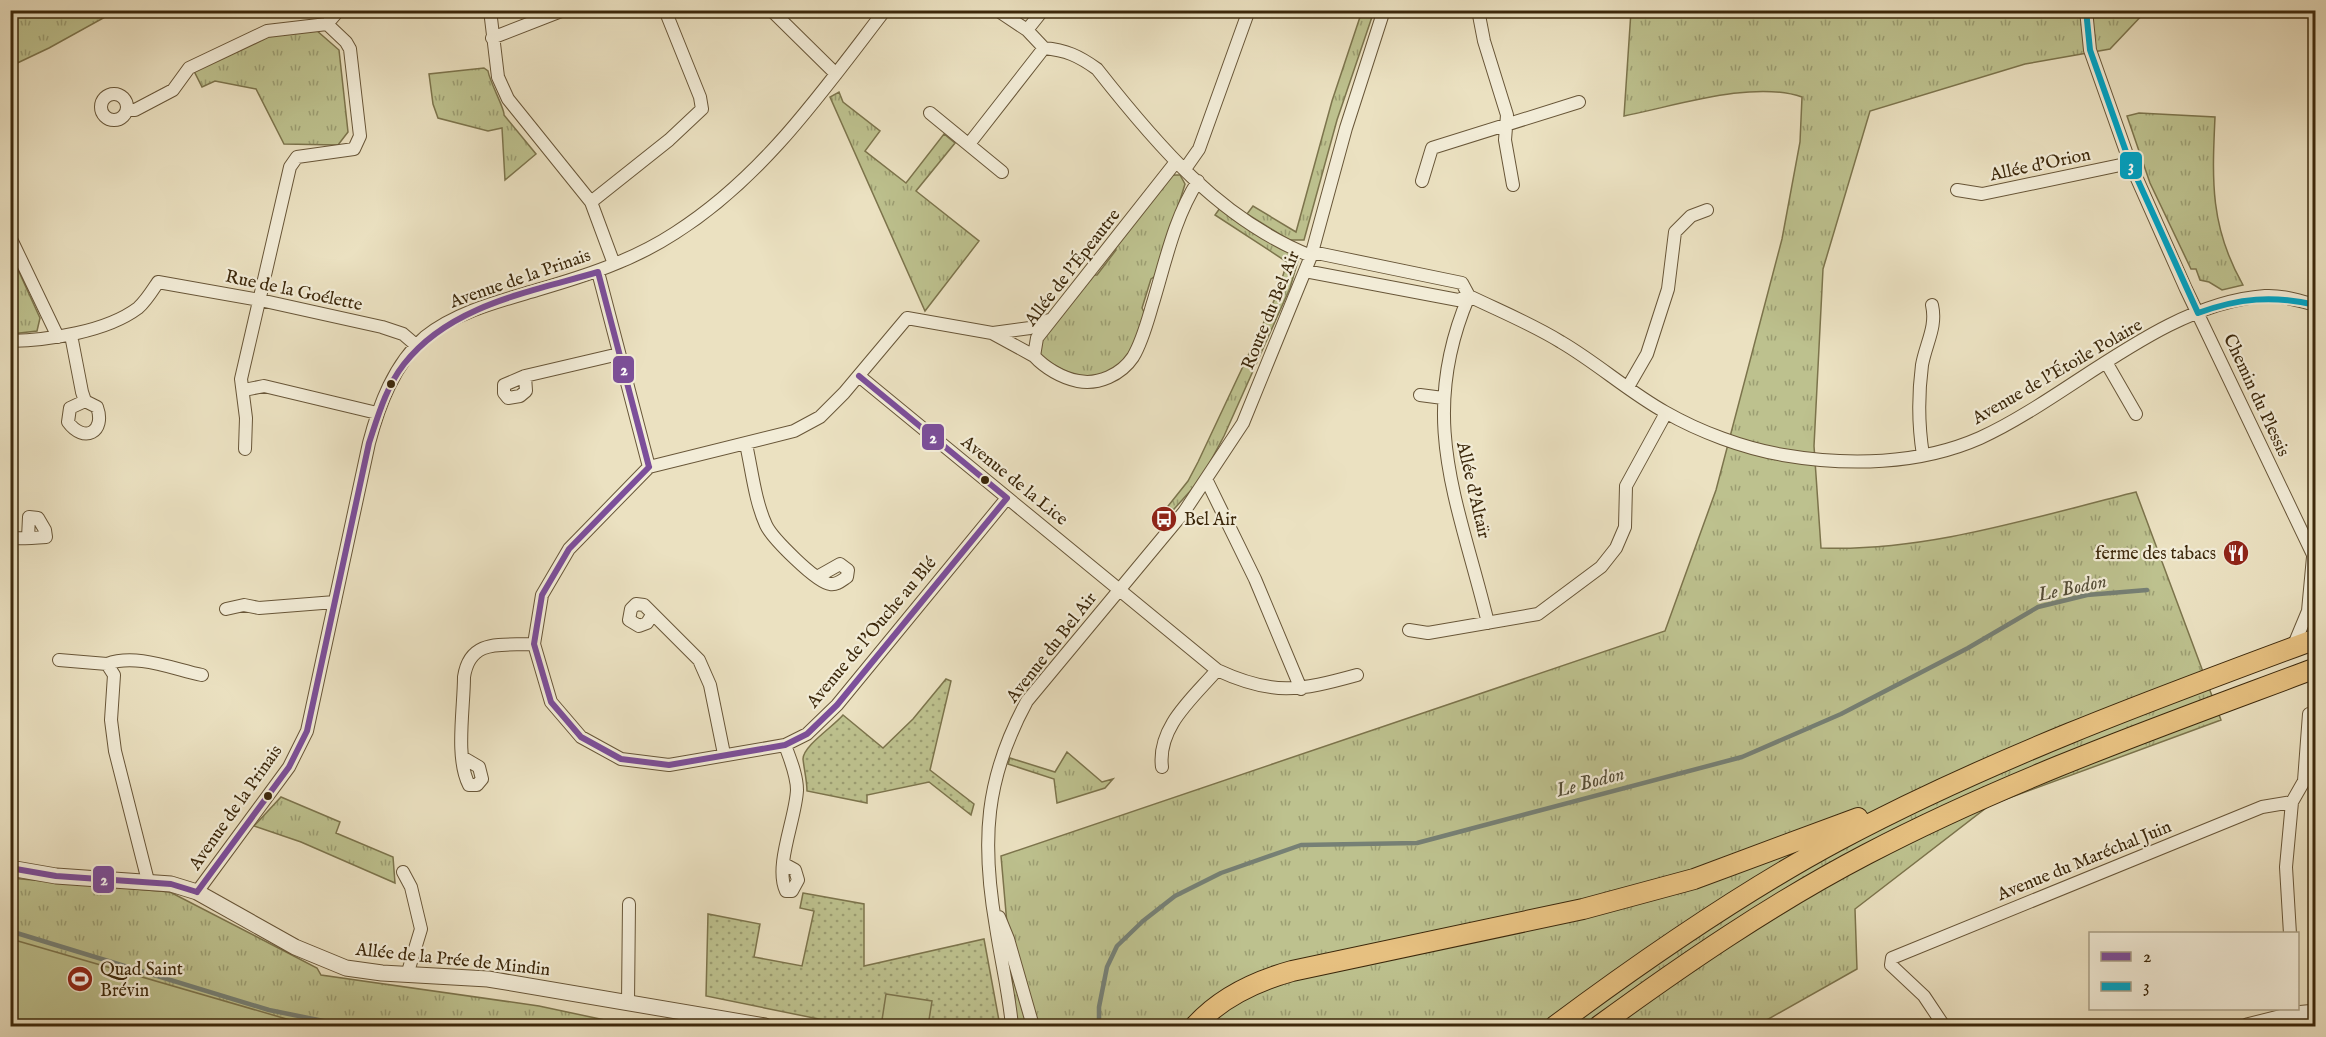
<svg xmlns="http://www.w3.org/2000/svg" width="2326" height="1037" font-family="'IM FELL English',serif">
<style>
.grass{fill:url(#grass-tufts);stroke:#7c744c;stroke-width:1.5}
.park{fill:url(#park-dots);stroke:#7c744c;stroke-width:1.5}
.garden{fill:#bdc18e;stroke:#7c744c;stroke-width:1.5}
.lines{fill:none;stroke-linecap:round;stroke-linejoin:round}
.stream{stroke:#768075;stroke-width:4.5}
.minor-casing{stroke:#685638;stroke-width:14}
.tertiary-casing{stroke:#685638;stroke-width:17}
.trunk-casing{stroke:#3c280b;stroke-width:22}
.minor{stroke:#f2ecd7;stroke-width:12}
.tertiary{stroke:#f2ecd7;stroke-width:15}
.trunk{stroke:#e6c080;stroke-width:20}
.bus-1-casing{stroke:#f2ecd7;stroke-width:10}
.bus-2-casing{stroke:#f2ecd7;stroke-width:10}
.bus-1{stroke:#7c4f9a;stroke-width:6}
.bus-2{stroke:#00a3c4;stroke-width:6}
.bus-dot{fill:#3c280b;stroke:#f2ecd7;stroke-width:2}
.labels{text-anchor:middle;stroke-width:4.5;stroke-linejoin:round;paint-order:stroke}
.street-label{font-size:18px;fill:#3c280b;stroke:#f2ecd7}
.poi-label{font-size:18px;fill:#3c280b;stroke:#f2ecd7;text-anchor:start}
.water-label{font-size:20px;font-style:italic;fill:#544d37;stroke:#f2ecd7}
.line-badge{stroke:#f2ecd7;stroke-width:2}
.badge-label{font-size:16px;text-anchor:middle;font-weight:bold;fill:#fff}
</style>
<defs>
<pattern id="grass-tufts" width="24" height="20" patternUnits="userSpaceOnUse" patternTransform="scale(1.5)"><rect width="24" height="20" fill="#bdc18e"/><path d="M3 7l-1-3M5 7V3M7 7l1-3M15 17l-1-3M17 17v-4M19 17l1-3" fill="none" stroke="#9b9d72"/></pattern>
<pattern id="park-dots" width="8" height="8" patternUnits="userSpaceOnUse" patternTransform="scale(1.5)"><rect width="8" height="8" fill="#bdc18e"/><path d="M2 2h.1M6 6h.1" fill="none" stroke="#9b9d72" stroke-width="1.8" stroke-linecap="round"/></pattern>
</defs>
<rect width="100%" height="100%" fill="#ebe1c1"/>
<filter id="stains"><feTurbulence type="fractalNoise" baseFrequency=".00333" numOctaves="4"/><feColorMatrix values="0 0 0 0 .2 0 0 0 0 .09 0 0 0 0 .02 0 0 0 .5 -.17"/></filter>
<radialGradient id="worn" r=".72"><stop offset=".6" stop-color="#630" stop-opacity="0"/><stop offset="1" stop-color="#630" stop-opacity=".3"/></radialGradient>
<path class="grass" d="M10,11L11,10L116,11L49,48L11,66Z
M1362,11H1374L1337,120L1304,240H1289L1247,214L1253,206L1296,232L1332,101Z
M1631,11H2146L2110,49L2025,64L1870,111L1823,269L1814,446L1821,548C1927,552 2034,517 2136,492L2221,720L1990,805L1855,909L1857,969L1756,1026H1016L1001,856L1665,631L1716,490L1782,239L1800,142L1802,97C1753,80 1675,106 1624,116Z
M316,30L339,50L348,132L338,145L284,144L256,89L215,81L202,87L194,71L267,35Z
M484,68L488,71C490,83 505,109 504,115L536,154L505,180L502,128L488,131L438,118L433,104L429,74Z
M839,92L843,102L880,131L865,151L906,183L944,134L955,143L916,191L979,241L925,311L830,97Z
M2139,113L2215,117C2212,181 2210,227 2243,285L2222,290L2209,282L2200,280L2196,269H2191L2150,183L2127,116Z
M1171,175H1180L1185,184L1157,275L1151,279L1142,308L1145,314C1140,326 1136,347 1128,357C1099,390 1070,377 1041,356L1039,344L1091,275H1097L1116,250L1115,244Z
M1220,208L1300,254L1290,288L1224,436L1201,479L1157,528L1153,525L1188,481L1198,462L1278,292L1287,262L1215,215Z
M10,252L40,318L37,331L11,334Z
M1067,752L1102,782L1113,779L1105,788L1057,803L1054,779L1008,764L1010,758L1055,772Z
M281,797L340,822L336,833L393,857L395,883L301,842L254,826Z
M10,878L170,892L317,968L321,975L539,1006L633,1026H11Z"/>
<path class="park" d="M946,679L951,681L930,770L974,804L971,815L929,782L867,795V803L807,791C807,781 804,769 803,759C803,746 834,726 843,715L883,748L913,719Z
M803,893L864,904V966L984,939L1000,1026H853L706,996L708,914L760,924L754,957L802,966L814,911L800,908Z"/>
<path class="garden" d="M11,939L290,1020L324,1026H11Z
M886,994L932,1001L928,1026L882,1020Z"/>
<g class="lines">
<path class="stream" d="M10,931L269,1010L348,1026
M1099,1026V1007L1107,967L1117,946L1143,921L1175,896L1221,873L1301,845L1417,843L1742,757L1841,714L1968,648L2038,607L2087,595L2147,590"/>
<g class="minor-casing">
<path id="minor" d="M490,10L498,77L508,99L591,202L614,264
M771,10L836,74
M997,10L1027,30L1044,48C1066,50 1079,56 1097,69C1156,144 1220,220 1311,256
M1478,10L1484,41L1507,115L1505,140L1513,185
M2086,10L2090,50L2130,163L2186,289L2316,561
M1027,30L1043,10
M492,38L564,10
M101 107a13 13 0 1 1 26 0a13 13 0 1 1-26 0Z
M127,110H135L173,90L189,68L267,31L327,24L339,10
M930,113L1002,172
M969,144L1044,48
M1175,163L1037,338L1034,356C1045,368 1062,378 1078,381C1098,385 1121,375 1133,357C1142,342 1147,323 1152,306C1165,264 1174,218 1198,181
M1185,169L1199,149L1249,10
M1422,181L1432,148L1579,102
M1957,190L1982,194L2130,163
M591,202L669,140L702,109L700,97L665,10
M10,237L58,337
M1312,252L1462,283L1469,296C1500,311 1532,324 1561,342C1597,363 1629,392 1665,412C1700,432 1743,448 1783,455C1847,466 1919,465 1980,438C2070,397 2163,303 2265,296C2283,295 2299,301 2316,305
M1305,271L1458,300L1469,296
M598,272L649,467
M1469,296C1416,419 1459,503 1488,623
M993,333L1030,328L1049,320
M71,335L82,392L85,401L97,407C106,432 84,444 68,422L70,408L85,401
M10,341C49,340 106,332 138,308C146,301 152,291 158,282L260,300L382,327L403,334L417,346
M2106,362L2136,414
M525,376L526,391L520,396L508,398L504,393V385L525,376L619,354
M859,376L1217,670C1273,696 1299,691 1357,675
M1628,387L1647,354L1668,289L1675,232L1691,216L1707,210
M244,390L264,386L377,413
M1420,395L1443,398
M746,444C752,471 755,501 766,525C772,538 817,583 830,584C837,585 841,581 847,577L848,570L840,564L817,577
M245,449L246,418L241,379L290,167L297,157L354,149L360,136L350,49L346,42L327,24
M1923,455C1918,424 1918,396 1922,365C1926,343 1937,327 1932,305
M1207,481L1255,579L1301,689
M1007,498L837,705L807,734L785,745L669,765L621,759L581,737L551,702L534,644L542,595L569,549L649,467L794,431L820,417L844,393L907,318L992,333L1034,356
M10,538C22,539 34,538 46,537L45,530L38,518L29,517L28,538
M226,609L244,605L259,608L335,602
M652,615L647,623L639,626L629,620L631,609L636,604L644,605L699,660L710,685L724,754
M1409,630L1428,633L1538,614L1601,567L1616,548L1625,527L1626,486L1666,413
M2293,647L2308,611L2313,557
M59,660L107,664L114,675L111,720L115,751L148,881
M107,664C136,653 173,669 202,675
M462,757L479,767L482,779L477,785H469C455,758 464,708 464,677C470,637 503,646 534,644
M1162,767C1157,727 1193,698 1217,670
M784,864L795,870L798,880L792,891H786C774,866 796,818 797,790C797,775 790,759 785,745
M403,872L411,887L421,929L407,975
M197,892L289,767L307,731L369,443C379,405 394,364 425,337C456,312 500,301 537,290C585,276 632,261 675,233C763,177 822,92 885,10
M999,917L1008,939L1033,1026
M2290,934L2286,867L2292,802L2304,781L2309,714
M628,1002L629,904
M1012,1026C1009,993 1001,960 996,927C981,841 985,778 1027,701L1184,512L1243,423L1311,256L1346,128L1384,10
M1944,1026L1924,996L1891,965L1892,958L2262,807L2292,802"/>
</g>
<g class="tertiary-casing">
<path id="tertiary" d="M10,868L56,876L171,884L197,892L295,947L346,968L382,973L488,979L765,1026
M2247,1026L2295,1014L2316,1012"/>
</g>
<g class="trunk-casing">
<path id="trunk" d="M1195,1026C1220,998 1256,981 1292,971L1583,909L1694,879L1858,818
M1555,1026C1645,959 1740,893 1839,840C1991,759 2154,699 2316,639
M1599,1026C1684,964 1773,903 1867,854C2010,779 2164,725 2316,668"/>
</g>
<use href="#minor" class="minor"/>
<use href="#tertiary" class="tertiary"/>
<use href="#trunk" class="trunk"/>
<g class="bus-1-casing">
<path id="bus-1" d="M598,272L649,467
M859,376L1007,498
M649,467L569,549L542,595L534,644L551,702L581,737L621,759L669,765L785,745L807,734L837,705L1007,498
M10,868L56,876L171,884L197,892
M197,892L289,767L307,731L369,443C378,416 386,387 404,364C450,305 530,292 598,272"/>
</g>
<g class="bus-2-casing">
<path id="bus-2" d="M2086,10L2090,50L2130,163L2198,313
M2198,313C2239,298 2273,295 2316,305"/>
</g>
<use href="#bus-1" class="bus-1"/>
<use href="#bus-2" class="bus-2"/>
</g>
<defs>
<g id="bus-disc" transform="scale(1.35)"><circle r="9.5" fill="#8f2418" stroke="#f2ecd7"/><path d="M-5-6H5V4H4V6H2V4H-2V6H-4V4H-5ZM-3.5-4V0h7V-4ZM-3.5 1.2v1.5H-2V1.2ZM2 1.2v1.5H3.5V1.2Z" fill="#fff"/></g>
<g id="restaurant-disc" transform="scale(1.35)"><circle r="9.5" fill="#8f2418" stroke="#f2ecd7"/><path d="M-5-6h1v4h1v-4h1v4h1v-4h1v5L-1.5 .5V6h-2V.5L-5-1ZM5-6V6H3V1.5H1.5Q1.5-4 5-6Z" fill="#fff"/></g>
<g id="stadium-disc" transform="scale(1.35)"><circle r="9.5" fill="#8f2418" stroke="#f2ecd7"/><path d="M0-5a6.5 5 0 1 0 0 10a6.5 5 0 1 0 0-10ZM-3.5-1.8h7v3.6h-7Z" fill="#fff"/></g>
</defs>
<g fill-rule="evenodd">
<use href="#bus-disc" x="1164" y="519"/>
<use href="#restaurant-disc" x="2236" y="553"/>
<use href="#stadium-disc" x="80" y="979"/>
</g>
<g class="bus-dot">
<circle cx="391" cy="384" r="5"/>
<circle cx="985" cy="480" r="5"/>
<circle cx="268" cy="796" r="5"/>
</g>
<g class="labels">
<g class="street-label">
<text transform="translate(2040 164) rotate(-12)" y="6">Allée d'Orion</text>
<text transform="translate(1072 267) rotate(-52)" y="6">Allée de l'Épeautre</text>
<text transform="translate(520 278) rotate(-19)" y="6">Avenue de la Prinais</text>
<text transform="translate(294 290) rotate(12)" y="6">Rue de la Goélette</text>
<text transform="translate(1270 310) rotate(-68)" y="6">Route du Bel Air</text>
<text transform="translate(2057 371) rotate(-30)" y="6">Avenue de l'Étoile Polaire</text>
<text transform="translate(2257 395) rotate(65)" y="6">Chemin du Plessis</text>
<text transform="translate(1015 480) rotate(39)" y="6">Avenue de la Lice</text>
<text transform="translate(1474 490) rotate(77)" y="6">Allée d'Altaïr</text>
<text transform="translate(871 632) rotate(-50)" y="6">Avenue de l'Ouche au Blé</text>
<text transform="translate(1051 647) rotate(-52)" y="6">Avenue du Bel Air</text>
<text transform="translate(235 807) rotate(-55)" y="6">Avenue de la Prinais</text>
<text transform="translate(2084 860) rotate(-22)" y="6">Avenue du Maréchal Juin</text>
<text transform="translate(453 959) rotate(6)" y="6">Allée de la Prée de Mindin</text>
</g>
<g class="poi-label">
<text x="1184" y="525">Bel Air</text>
<text x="2216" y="559" text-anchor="end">ferme des tabacs</text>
<text x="100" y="975">Quad Saint<tspan x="100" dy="21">Brévin</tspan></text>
</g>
<g class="water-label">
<text transform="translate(2072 587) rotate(-12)" y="7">Le Bodon</text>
<text transform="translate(1590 781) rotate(-15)" y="7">Le Bodon</text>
</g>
</g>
<g class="line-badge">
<rect x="2119" y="151" width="24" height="29" rx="6" fill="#00a3c4"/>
<rect x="612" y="355" width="23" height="29" rx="6" fill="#7c4f9a"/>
<rect x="921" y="423" width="24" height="28" rx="6" fill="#7c4f9a"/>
<rect x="92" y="865" width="23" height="29" rx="6" fill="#7c4f9a"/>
</g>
<g class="badge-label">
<text x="2131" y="171">3</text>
<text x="624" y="375">2</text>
<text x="933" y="443">2</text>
<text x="104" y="885">2</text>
</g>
<rect width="2326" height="1037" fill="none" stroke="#ebe1c1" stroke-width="36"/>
<rect x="12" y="12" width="2302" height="1013" fill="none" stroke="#3c280b" stroke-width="3"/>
<rect x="18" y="18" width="2290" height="1001" fill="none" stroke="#3c280b" stroke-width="1.5"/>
<rect x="2089" y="932" width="210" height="78" fill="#f2ecd7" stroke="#a99e85" stroke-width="1.5"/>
<rect x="2101" y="952" width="30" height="9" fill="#7c4f9a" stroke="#a99e85" stroke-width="1.5"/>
<text x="2143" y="962" font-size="18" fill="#3c280b">2</text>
<rect x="2101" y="982" width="30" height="9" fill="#00a3c4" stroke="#a99e85" stroke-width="1.5"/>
<text x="2143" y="992" font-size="18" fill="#3c280b">3</text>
<rect width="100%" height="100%" filter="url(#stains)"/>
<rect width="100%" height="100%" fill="url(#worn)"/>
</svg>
